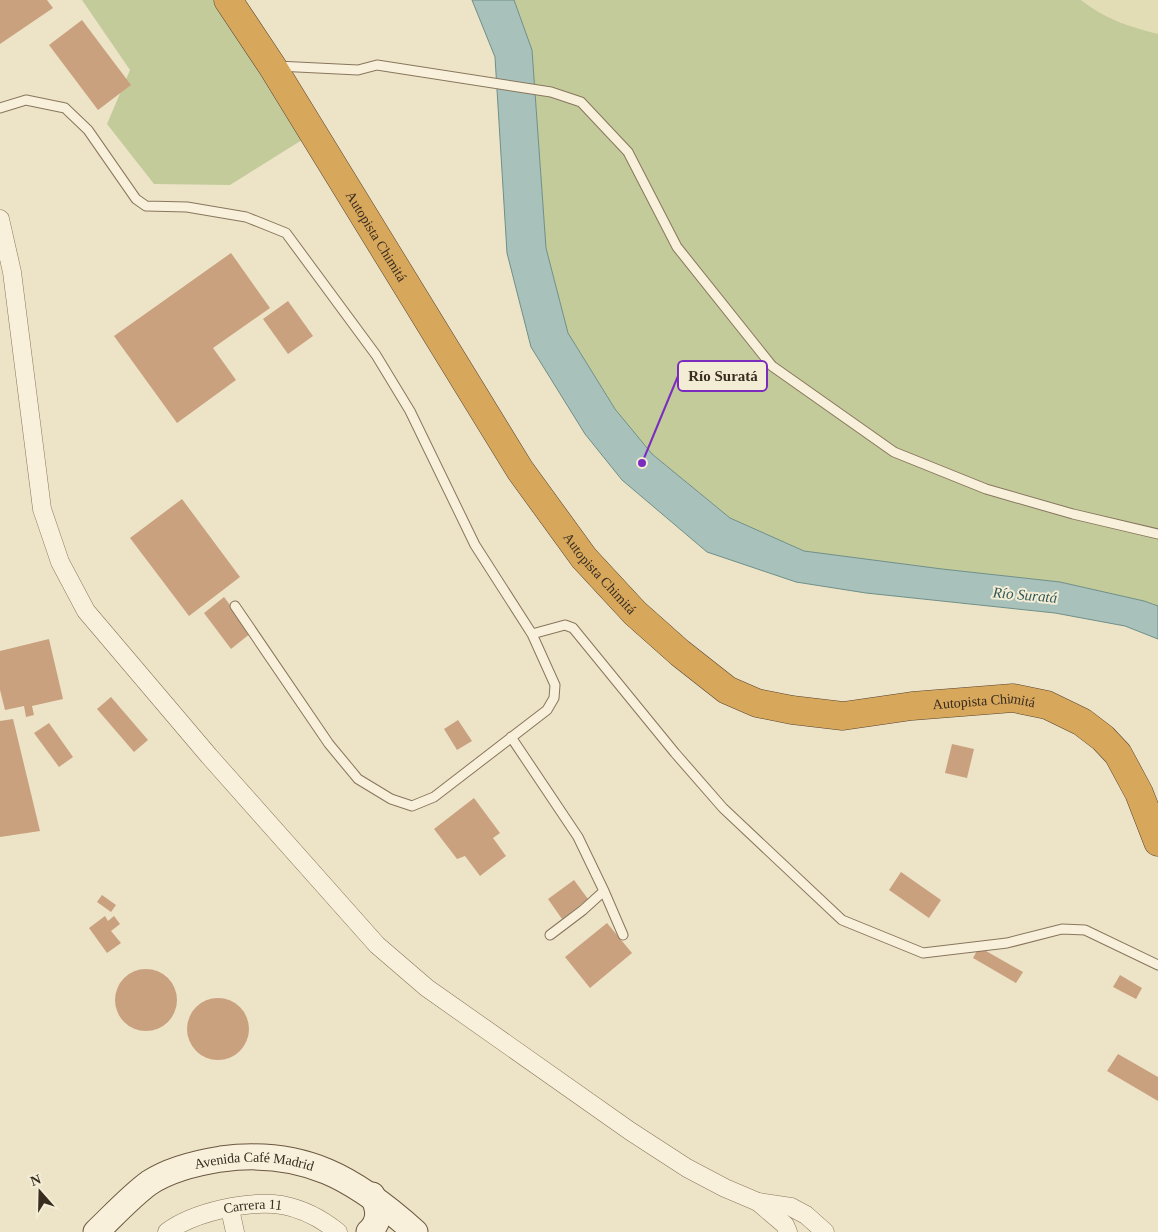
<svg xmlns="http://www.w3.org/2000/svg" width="1158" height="1232" font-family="'Times New Roman',serif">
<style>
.farmland{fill:#e2ddb5}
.green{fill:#c3cb9b}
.water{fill:#a8c1bb;stroke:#6f8f88}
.building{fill:#c9a17f}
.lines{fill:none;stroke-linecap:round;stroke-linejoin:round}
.lane-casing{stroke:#88765d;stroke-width:11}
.street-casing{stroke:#88765d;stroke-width:19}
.secondary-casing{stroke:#6a5740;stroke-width:27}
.highway-casing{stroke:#564431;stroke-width:29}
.lane{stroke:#f8f0da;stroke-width:9}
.street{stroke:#f8f0da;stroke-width:18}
.secondary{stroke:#f8f0da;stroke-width:25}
.highway{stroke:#d7a75c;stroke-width:28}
.labels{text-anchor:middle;stroke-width:4;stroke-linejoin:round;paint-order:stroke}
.street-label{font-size:14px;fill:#392d20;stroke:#f4edd6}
.water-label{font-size:15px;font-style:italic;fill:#305857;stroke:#f4edd6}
.leader{fill:none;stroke:#7b2cbf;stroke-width:2}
.callout-dot{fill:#7b2cbf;stroke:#f4edd6;stroke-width:2}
.callout{fill:#f4edd6;stroke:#7b2cbf;stroke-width:2}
.callout-label{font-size:15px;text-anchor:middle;font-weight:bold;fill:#392d20}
</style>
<rect width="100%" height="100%" fill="#ede3c7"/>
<path class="farmland" d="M1081,0H1158V34L1134,28L1095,11Z"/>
<path class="green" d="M82,0H215L302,140L230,185L154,184L107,124L130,70Z
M514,0H1081C1103,18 1130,27 1158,34V606L1144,601L1060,582L942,569L804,551L730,518L652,454L615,409L568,333L546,248L532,50Z"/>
<path class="water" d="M472,0H514L532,50L546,248L568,333L615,409L652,454L730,518L804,551L942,569L1060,582L1144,601L1158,606V639L1125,626L1055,613L866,593L796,582L707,552L622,480L585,434L531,347L507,253L495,57Z"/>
<path class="building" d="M0,0H47L53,8L0,44Z
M82,20L131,85L98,110L49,45Z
M231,253L270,308L213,348L236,380L177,423L114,336Z
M288,301L313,336L288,354L263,319Z
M182,499L240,577L189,616L130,538Z
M224,597L251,633L231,649L204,613Z
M49,639L63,699L32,706L34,715L26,717L24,706L5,710L0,690V651Z
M111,697L148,740L134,752L97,709Z
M13,719L40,831L0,837V721Z
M458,720L472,741L457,750L444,729Z
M49,723L73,757L59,767L34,733Z
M952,744L974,749L967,778L945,773Z
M474,798L500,833L493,838L506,856L480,876L465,856L457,859L434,829Z
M901,872L941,900L929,918L889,890Z
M574,880L588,899L562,919L548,899Z
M102,895L116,905L111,912L97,902Z
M105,916L108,921L114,916L120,924L111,931L121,943L107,953L89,928Z
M607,923L632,953L590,988L565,957Z
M979,947L1023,972L1016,983L973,958Z
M115 1000a31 31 0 1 1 62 0a31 31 0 1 1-62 0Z
M1120,975L1142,988L1136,999L1113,987Z
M187 1029a31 31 0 1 1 62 0a31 31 0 1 1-62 0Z
M1118,1054L1158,1077V1101L1107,1071Z"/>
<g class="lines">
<g class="lane-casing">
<path id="lane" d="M277,66L358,70L377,65L551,92L581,102L628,152L677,247L772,366L894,452L986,489L1073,514L1158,534
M0,108L26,100L65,108L88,130L136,199L146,206L187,207L246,217L286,233L376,355L410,411L475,545L532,634L555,685L554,698L547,710L434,797L412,806L391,799L358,779L329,744L235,606
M532,634L565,625L573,628L675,753L723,808L842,920L923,953L1007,943L1062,929L1085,930L1158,965
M511,737L578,837L604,891L583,910L550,935
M604,891L623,935"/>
</g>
<g class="street-casing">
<g id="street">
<path d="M0,219L12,272L42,509L60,562L86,611L209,756L377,945L427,988L630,1131L687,1168L725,1188L758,1202L791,1207L806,1215L825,1232"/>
<path d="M758,1202L785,1225L788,1232"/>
<path d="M230,1209L235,1232"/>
<path id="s1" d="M167,1232C194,1212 248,1200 282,1205C303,1209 322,1219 338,1232"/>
</g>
</g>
<g class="secondary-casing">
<g id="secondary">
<path id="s2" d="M96,1232C113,1216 130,1197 149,1183C170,1169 196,1163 221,1159C304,1148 356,1179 415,1232"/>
<path d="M369,1232C381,1221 379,1208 372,1195"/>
</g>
</g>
<g class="highway-casing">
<g id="highway">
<path id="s3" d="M228,0L272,66L520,470L584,558L635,613L680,653L727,690L757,703L792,710L843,716L912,706L1013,698L1047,705L1082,722L1103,738L1118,754L1139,793L1158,842"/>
</g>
</g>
<use href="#lane" class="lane"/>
<use href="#street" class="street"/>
<use href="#secondary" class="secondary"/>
<use href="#highway" class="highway"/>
</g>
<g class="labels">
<g class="street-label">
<text dy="5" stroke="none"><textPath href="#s3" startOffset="279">Autopista Chimitá</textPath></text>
<text dy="5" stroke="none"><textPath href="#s3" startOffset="684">Autopista Chimitá</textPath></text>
<text dy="5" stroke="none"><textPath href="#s3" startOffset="1119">Autopista Chimitá</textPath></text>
<text dy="5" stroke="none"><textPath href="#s2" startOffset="182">Avenida Café Madrid</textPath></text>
<text dy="5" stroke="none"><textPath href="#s1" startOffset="91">Carrera 11</textPath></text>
</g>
<g class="water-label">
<text transform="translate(1025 595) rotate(5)" y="5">Río Suratá</text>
</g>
</g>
<path class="leader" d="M642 463L678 376"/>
<circle class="callout-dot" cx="642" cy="463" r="5"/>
<rect class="callout" x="678" y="361" width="89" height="30" rx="5"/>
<g class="callout-label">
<text x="723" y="381">Río Suratá</text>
</g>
<g transform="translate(40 1192) rotate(340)" stroke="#f4edd6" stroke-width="4" paint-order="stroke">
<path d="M0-4L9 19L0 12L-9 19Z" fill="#392d20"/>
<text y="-8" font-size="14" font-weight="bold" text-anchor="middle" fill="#392d20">N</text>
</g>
</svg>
